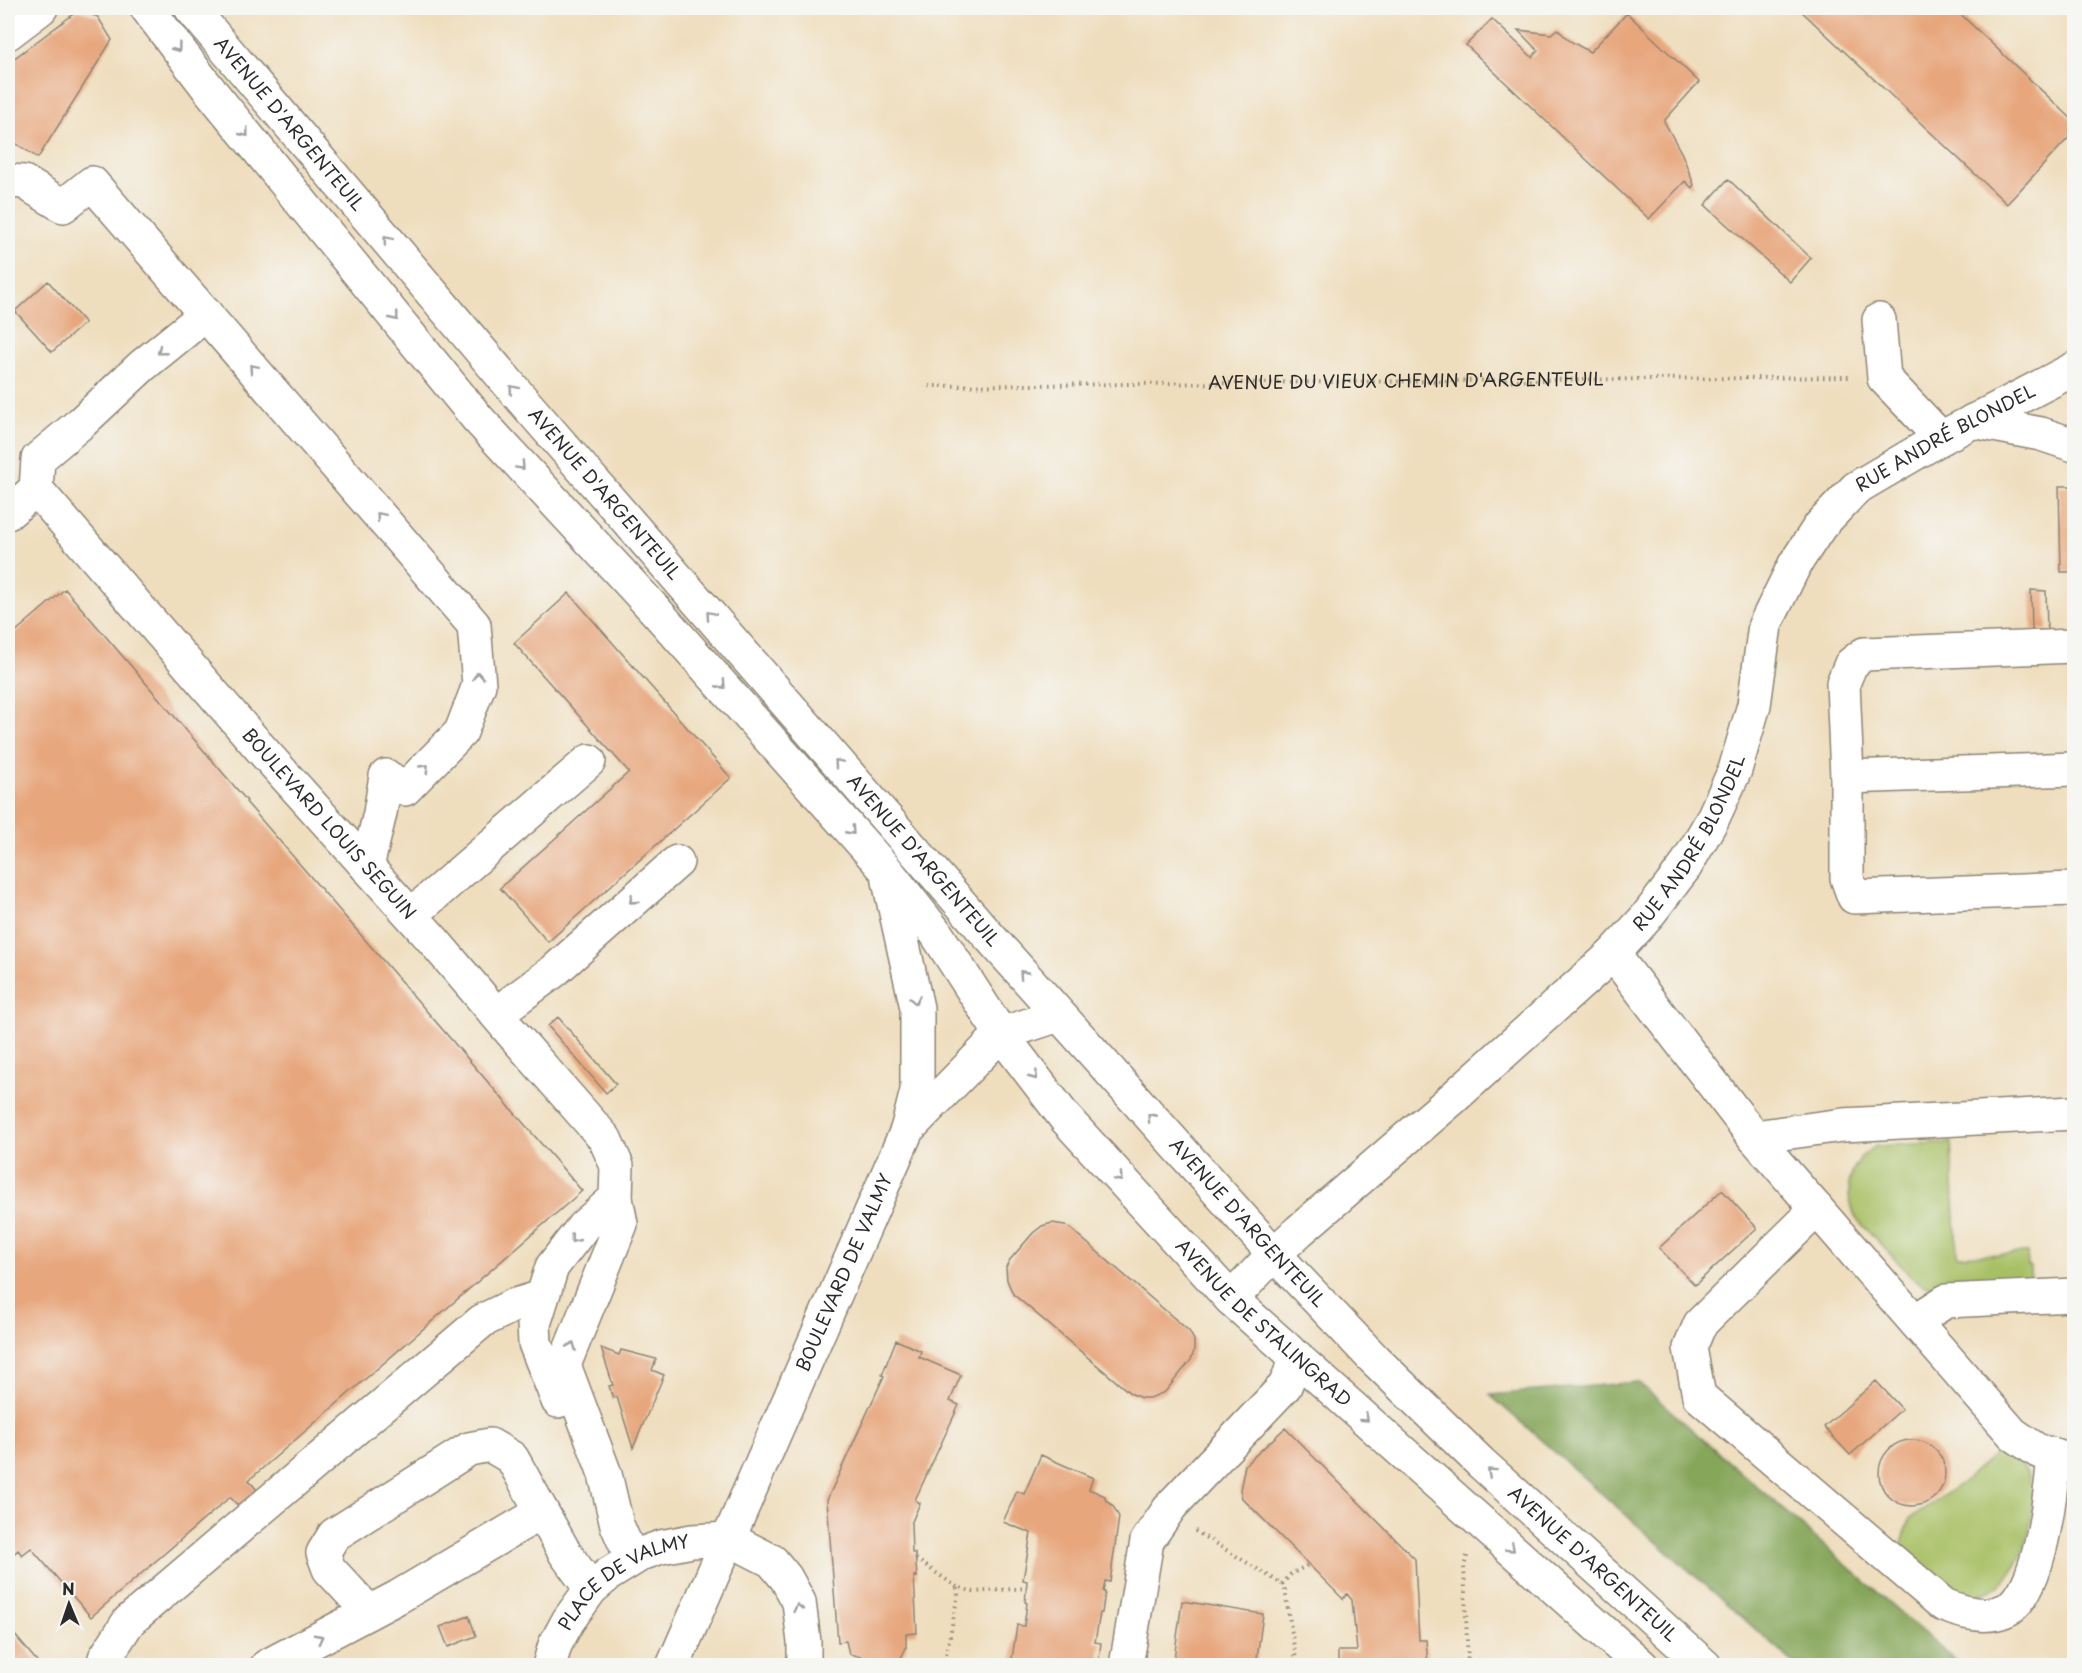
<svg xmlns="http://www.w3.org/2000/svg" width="2082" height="1673" font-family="'Playpen Sans',sans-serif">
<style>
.green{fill:#a8c065;stroke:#6a7648;stroke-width:1.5}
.forest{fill:#86a65a;stroke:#586842;stroke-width:1.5}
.building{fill:#e7a67c}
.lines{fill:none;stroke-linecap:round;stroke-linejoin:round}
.minor-casing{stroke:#8d8474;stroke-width:36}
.major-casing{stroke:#8d8474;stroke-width:36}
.path{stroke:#8d8474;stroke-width:4;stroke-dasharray:1.5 4.5;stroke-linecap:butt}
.minor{stroke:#fff;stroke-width:33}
.major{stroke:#fff;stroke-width:33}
.oneway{stroke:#a0a0a0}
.labels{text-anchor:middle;stroke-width:4.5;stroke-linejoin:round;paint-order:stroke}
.street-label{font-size:18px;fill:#2b2b2b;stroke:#f6f6f2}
</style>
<rect width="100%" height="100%" fill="#f6f6f2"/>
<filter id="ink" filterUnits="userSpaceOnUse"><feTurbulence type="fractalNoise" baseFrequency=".0167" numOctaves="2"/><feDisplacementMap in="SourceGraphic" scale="12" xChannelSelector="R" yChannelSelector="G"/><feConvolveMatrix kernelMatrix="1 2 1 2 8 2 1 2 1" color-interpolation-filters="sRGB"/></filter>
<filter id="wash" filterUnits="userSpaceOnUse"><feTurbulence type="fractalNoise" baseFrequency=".008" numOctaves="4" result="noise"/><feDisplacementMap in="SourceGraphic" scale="24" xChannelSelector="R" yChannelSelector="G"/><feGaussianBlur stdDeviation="1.35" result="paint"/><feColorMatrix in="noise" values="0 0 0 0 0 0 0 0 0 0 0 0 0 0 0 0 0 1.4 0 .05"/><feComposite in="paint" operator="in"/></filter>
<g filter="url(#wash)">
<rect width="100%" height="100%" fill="#efdebe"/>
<path class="green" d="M1951,1142L1957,1256L2027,1253L2028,1267H2030L2031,1284L1924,1286L1911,1276L1855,1217L1849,1197V1184L1853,1170L1861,1157L1876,1146Z
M2003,1447C2012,1456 2025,1465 2029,1478C2042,1520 2017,1603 1962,1596C1953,1595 1911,1558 1900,1550L1910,1518L1962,1483Z"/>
<path class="forest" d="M1638,1382L1960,1665H1796L1490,1395Z"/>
<g id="blocks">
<path class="building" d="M1798,8H1954L2074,121V132L2007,204Z
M79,10L98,17L112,40L38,158L8,138V63Z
M1627,13L1699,82L1664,121L1682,154L1694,185L1692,188L1685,181L1649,219L1466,45L1492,19L1532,57L1538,51L1518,30L1551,34L1557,29L1570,41L1590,52Z
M1728,179L1811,258L1790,282L1705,205Z
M48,281L85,323L52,352L15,311Z
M2059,486H2074V572H2061Z
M65,589L247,801L246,802L582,1191L249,1480L260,1494L242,1510L230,1497L91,1617L31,1548L22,1555L18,1550L8,1559V638Z
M2031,590L2046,591L2047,630H2032Z
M569,593L731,778L548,942L500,888L629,772L514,643Z
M558,1017L616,1084L606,1093L548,1026Z
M1722,1190L1757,1228L1695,1285L1659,1248Z
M1052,1223L1065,1225L1071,1229L1189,1331L1194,1340V1351L1191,1360L1165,1392L1150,1398H1141L1130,1393L1013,1294L1007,1280L1006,1267L1009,1261L1033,1233L1042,1226Z
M2072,1339H2074V1362H2073Z
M896,1340L921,1351L919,1357L961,1375L950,1401L959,1405L915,1500L920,1503L911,1524L912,1553H915L917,1577L914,1576L917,1633L906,1634V1648L901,1658L886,1663L849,1654L846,1641L838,1642L827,1500L884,1376L882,1375Z
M601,1348L619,1355L621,1350L656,1359L652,1370L664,1375L633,1448L617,1397L613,1398L609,1386L613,1385Z
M1876,1381L1902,1409L1850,1455L1824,1427Z
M1285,1428L1415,1559L1419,1640H1426L1428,1666H1338V1651H1357L1352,1600L1347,1594L1343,1599L1242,1498L1240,1490L1245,1465Z
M1879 1473a33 33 0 1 1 66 0a33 33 0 1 1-66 0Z
M1041,1455L1093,1478L1089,1489L1105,1496V1499L1113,1506L1119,1517L1110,1582L1105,1581L1103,1592H1105L1102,1613H1100L1095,1642L1101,1643L1098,1666H1011L1017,1625L1024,1626L1027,1603L1025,1602L1027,1581L1023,1580L1031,1533L1003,1522L1017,1491L1024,1494Z
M1182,1601L1263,1614L1256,1666H1173Z
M469,1616L476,1636L448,1647L440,1627Z
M8,1627L41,1666H8Z"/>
</g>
</g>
<g filter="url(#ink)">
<use href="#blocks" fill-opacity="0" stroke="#8d8474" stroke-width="1.5"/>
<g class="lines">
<g class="minor-casing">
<g id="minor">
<path d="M8,33L41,8"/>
<path d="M8,181L24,182L63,206L92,183L474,625L479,685L461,732L405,789L386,776L380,813L367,867"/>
<path d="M1879,320L1884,378L1941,438"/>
<path d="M1973,421L2041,434L2074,445"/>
<path d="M36,489L38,459L82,422L142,366L206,314"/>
<path id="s2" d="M8,513L36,489L262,750L433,940L512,1033L605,1139L617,1166L616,1198L621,1224L564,1365L605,1474L617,1525L632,1559"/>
<path d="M2074,646L1864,654L1851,664L1843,683L1847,777V878L1854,897L2074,889"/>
<path d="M1847,777L2074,769"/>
<path d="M411,915L589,761"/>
<path d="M1613,954L1754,1137L2013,1434L2038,1451L2074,1460"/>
<path d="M496,1014L554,971L677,862"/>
<path d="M1754,1137L1843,1125L2074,1113"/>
<path d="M1817,1209L1700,1324L1690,1348L1699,1396L1944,1605C1963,1613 1986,1619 2006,1610C2041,1594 2051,1490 2054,1455"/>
<path id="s3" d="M1231,1299L1274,1254L1299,1231L1452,1099L1613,954L1645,919L1685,867L1712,820L1735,770L1754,705L1765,625L1795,564L1820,526L1856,488L1941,438L2074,369"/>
<path d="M1915,1321L1946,1301L2074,1295"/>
<path d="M558,1401L535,1343L534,1324L552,1267L583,1227L616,1198"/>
<path d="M369,1612L329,1569L323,1553L334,1535L469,1449L490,1445L512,1458L542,1512"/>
<path d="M103,1666L105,1658L129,1621L482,1321L512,1306L542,1297"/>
<path d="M267,1666L398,1597L542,1512L565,1553L591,1589"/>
<path id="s4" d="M549,1666L555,1645L568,1621L591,1589L609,1574L641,1554L661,1547L692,1541L729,1539L772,1561L786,1578L799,1602L804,1642V1666"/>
<path d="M1126,1666L1147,1541L1171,1506L1285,1386L1297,1357"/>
</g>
</g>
<g class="major-casing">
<g id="major">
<path id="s5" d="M147,8L208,88L478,419L655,610L887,871L936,933L1001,1034L1066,1119L1231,1299L1642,1666"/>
<path id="s6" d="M191,8L520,397L987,934L1274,1254L1374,1359L1481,1463L1705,1666"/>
<path d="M889,881L917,1008V1091L907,1130"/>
<path id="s7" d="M673,1666L907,1130L1001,1034L1059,1015"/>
</g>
</g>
<g class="path">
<path id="s1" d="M929,386L1850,377"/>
<path d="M1195,1531L1282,1584L1285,1590L1297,1666"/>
<path d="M1467,1556L1464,1566L1468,1666"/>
<path d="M916,1559L957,1587L974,1592L1026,1588"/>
<path d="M1282,1584L1291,1574L1308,1565"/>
<path d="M944,1666L958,1594L957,1587"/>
</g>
<use href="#minor" class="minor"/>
<use href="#major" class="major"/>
</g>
<defs><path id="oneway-chevron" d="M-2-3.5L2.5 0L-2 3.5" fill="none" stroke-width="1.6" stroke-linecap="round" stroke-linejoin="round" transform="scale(1.5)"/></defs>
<g class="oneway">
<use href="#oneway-chevron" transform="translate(177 48) rotate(53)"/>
<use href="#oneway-chevron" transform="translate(245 133) rotate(51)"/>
<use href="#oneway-chevron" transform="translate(387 240) rotate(-130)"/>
<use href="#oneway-chevron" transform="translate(395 317) rotate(51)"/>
<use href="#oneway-chevron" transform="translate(161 351) rotate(141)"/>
<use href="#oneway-chevron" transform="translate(253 368) rotate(-131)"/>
<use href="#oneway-chevron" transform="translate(513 389) rotate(-130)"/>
<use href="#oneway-chevron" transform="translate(521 466) rotate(47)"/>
<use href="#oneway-chevron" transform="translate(380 516) rotate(-131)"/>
<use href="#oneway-chevron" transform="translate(710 615) rotate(-131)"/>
<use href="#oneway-chevron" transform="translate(478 676) rotate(-93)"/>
<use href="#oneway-chevron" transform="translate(722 685) rotate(48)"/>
<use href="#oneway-chevron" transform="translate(838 763) rotate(-131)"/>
<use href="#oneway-chevron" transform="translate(425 768) rotate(-46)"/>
<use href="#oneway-chevron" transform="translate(851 831) rotate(48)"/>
<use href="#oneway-chevron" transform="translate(633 900) rotate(139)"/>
<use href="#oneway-chevron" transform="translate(1023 974) rotate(-132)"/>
<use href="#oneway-chevron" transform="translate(915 1000) rotate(79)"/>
<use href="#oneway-chevron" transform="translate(1034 1076) rotate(53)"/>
<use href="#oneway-chevron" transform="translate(1151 1117) rotate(-132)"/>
<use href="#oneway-chevron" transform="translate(1119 1178) rotate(48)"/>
<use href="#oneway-chevron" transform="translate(574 1239) rotate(129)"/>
<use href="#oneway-chevron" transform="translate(572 1346) rotate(-67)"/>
<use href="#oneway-chevron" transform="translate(1365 1418) rotate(42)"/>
<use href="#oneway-chevron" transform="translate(1491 1472) rotate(-138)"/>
<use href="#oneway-chevron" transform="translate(1511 1548) rotate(42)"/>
<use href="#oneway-chevron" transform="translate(798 1608) rotate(-103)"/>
<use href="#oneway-chevron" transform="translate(319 1638) rotate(-28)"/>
</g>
</g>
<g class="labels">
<g class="street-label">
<text dy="6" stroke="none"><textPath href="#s6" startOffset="152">AVENUE D'ARGENTEUIL</textPath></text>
<text dy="6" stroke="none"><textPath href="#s1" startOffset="477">AVENUE DU VIEUX CHEMIN D'ARGENTEUIL</textPath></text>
<text dy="6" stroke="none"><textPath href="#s3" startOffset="1154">RUE ANDRÉ BLONDEL</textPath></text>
<text dy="6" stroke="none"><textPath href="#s6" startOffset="638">AVENUE D'ARGENTEUIL</textPath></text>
<text dy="6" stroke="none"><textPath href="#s2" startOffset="482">BOULEVARD LOUIS SEGUIN</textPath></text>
<text dy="6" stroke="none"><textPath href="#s3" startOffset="651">RUE ANDRÉ BLONDEL</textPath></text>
<text dy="6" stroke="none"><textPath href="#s6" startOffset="1124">AVENUE D'ARGENTEUIL</textPath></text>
<text dy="6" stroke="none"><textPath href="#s6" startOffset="1610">AVENUE D'ARGENTEUIL</textPath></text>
<text dy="6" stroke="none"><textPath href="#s7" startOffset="429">BOULEVARD DE VALMY</textPath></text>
<text dy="6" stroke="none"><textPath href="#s5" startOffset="1728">AVENUE DE STALINGRAD</textPath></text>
<text dy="6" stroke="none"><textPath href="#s6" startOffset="2096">AVENUE D'ARGENTEUIL</textPath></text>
<text dy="6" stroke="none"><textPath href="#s4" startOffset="120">PLACE DE VALMY</textPath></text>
</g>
</g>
<rect width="2082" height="1673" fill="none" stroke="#f6f6f2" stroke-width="30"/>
<g transform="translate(69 1604) rotate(358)" stroke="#f6f6f2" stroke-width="4.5" paint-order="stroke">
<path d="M0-4.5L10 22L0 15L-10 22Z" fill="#2b2b2b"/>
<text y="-9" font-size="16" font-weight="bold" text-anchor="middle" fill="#2b2b2b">N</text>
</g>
</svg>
